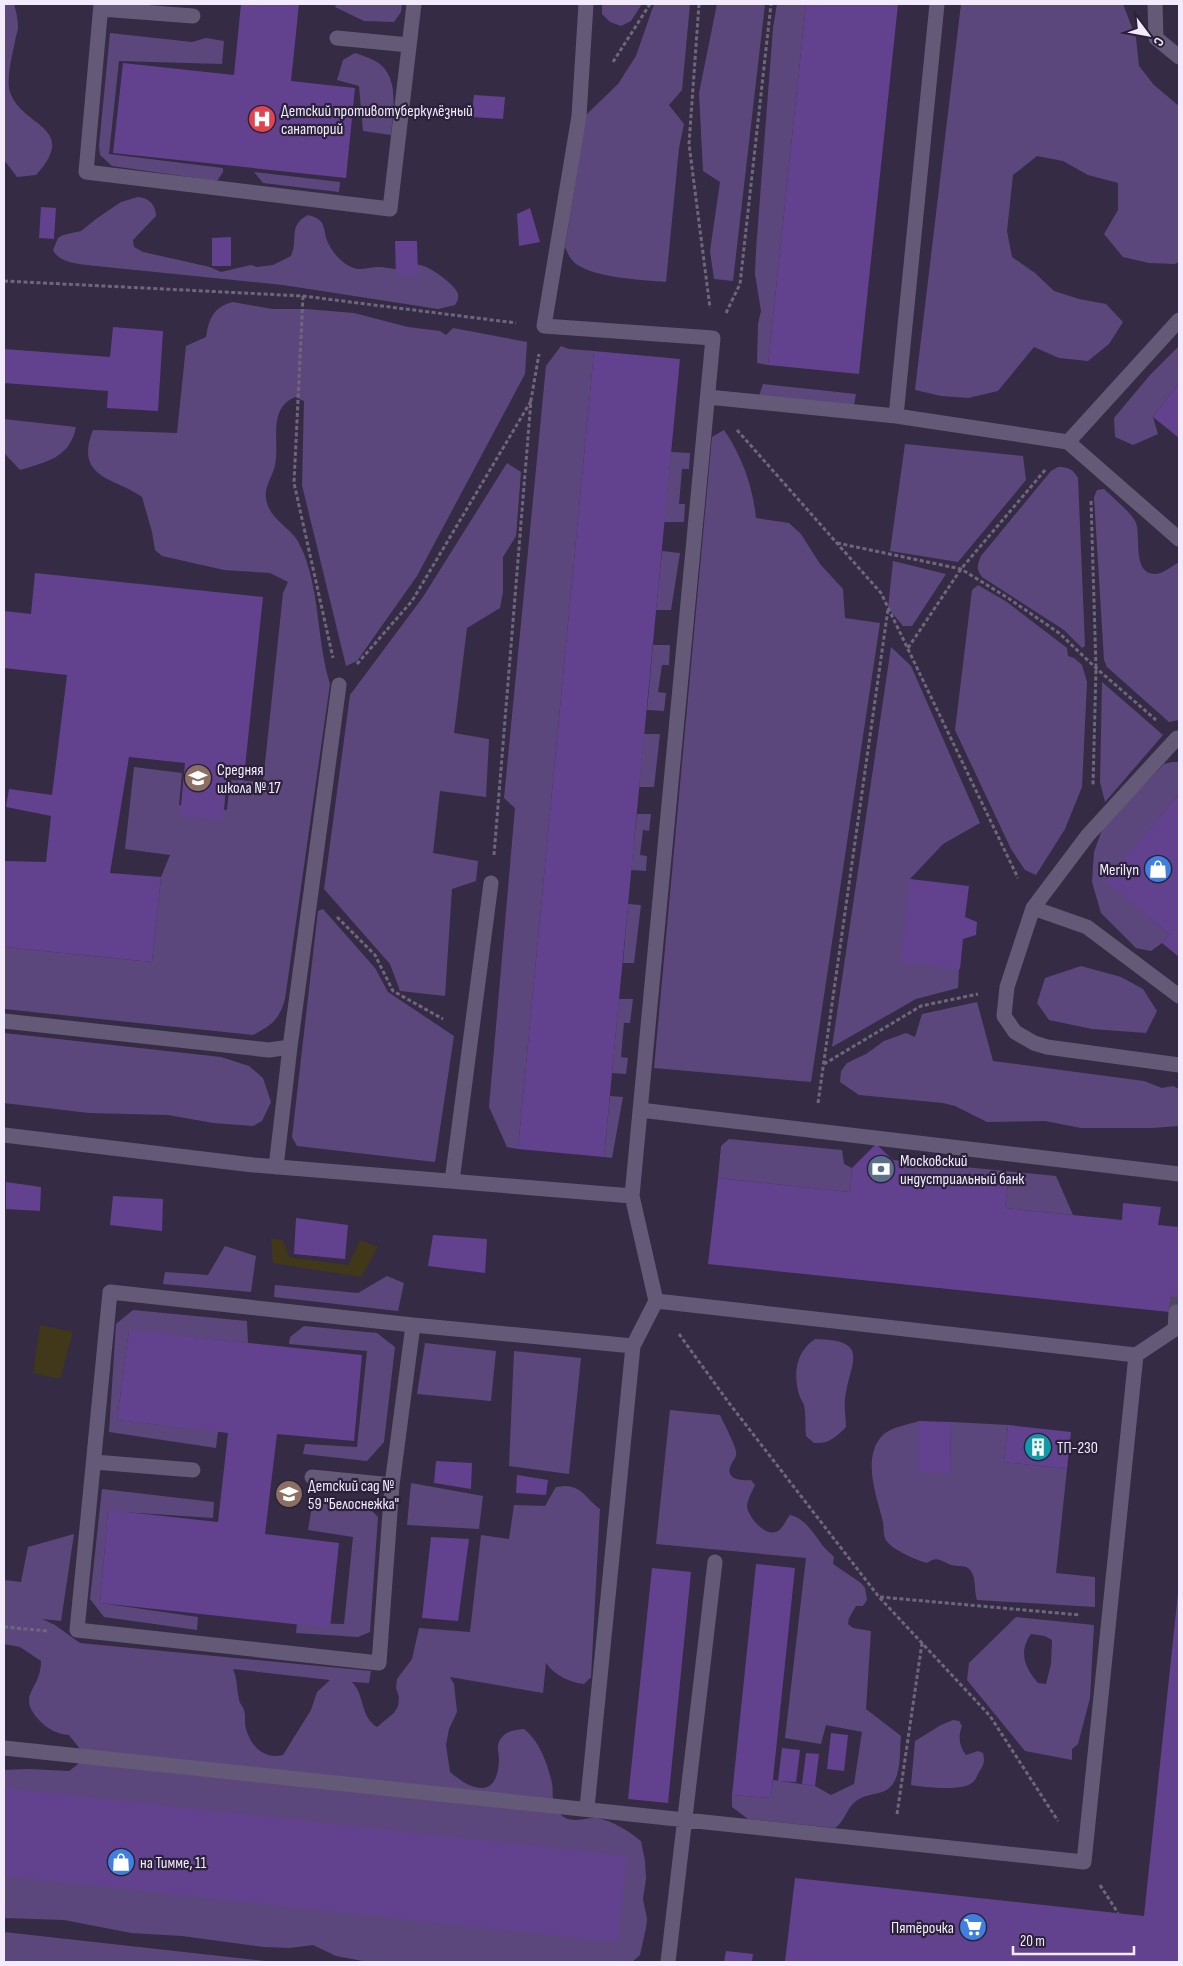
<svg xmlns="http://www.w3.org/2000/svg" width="1183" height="1966" font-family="'Sofia Sans Condensed',sans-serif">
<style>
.green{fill:#5c477c;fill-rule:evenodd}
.sand{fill:#403818}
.building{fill:#62428e}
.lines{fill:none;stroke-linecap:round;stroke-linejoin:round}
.minor-tunnel{stroke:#514860;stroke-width:15;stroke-dasharray:15 8;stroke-linecap:butt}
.path{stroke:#6f667d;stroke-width:3;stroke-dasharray:4 2.5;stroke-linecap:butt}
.minor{stroke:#645a77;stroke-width:15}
.labels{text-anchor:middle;stroke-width:4.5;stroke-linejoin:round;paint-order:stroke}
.poi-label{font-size:16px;fill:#f1ebfc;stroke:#2b213a;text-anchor:start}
</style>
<rect width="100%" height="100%" fill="#352b45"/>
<path class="green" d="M4,4H14C16,11 18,19 18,27C18,32 15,37 15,42C12,54 6,81 10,92C22,128 80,126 36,175L17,177L4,160Z
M336,4H402L401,12L394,22L364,21L335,7Z
M602,4H642L631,21L621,26L610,22L602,14Z
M654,4H690L682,90L669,105L684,124L679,148L666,282C641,280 596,278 576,264C570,259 568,254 565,247L586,115L618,84L636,56Z
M717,4H765L733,281L714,279L710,251L720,182L703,171L699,93Z
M777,4H806L768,365L757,363L758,324L761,311L755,274L756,250L773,28Z
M961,4H1123L1136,38L1139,66L1154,85L1179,106V262L1175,264L1149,263L1123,257L1104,234L1118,210V183L1088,175L1063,161L1037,156L1013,175L1007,231L1012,257L1035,273L1054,291L1079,299L1106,304L1123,322L1109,344L1088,361L1059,358L1034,347L998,391L968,398L941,396L915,390Z
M110,33L192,42L206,38L224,41L222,64L119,61L109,154L223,168V172L217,181L112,166L100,155L99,146Z
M355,53C361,55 368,57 373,60C401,73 393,110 391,135L363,131L359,86L337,80L343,60Z
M254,172L340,182L339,192L263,183Z
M138,197C149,198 156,205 156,216L133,240L134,247L143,252L210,267L221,272L251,265L257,267L273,265L291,256C299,239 287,226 308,215C328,220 322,229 328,243C334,255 346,268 359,269C366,269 372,267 378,267C386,267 394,270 401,269C408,268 413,264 420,265C429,266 456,285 458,294C459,299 457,302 455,305L438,309L283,285L96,266C81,264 60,264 53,250L58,238L63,235L81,231L96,219L121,202Z
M233,302L272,309H306L354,313L408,327L440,331L446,335L453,328L527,342L525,374L417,576L357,661L346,666L302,485L304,401L295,397C267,409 280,442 275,465C273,476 264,487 266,498C268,516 285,525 295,537C299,542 301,548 304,554C320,596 317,642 330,684L285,999C279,1020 272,1025 253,1035L4,1009V947L152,962L161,877L170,855L125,849L134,767L182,773L179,805L227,810L230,780L263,782L283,593L288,582L270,573L224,570L162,556L155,550L152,532L142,497C114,477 74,479 93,430L177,433L186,346L206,337C209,319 213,307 233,302Z
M561,346L569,349L594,351L518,1149L507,1147L489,1107L515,808L504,798L546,366Z
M1179,346V383L1153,417L1158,434L1133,445L1115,437L1114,418L1150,375Z
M763,384L856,394L854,405L759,396Z
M4,419L76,427C70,458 46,462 20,470L4,453Z
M724,430C742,456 753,487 756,518L789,523L801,534L820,564L843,589L845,618L880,623L811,1082L654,1068L712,437Z
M905,444L1023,456L1026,480L958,562L890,551Z
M671,452L690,453L689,469H682L679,504H685L684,522H664Z
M507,463L521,472L516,536L503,557V592L500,608L467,628L454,733L489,739L486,797L440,791L433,853L478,861L476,881L452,889L445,996L400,991L390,964L324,889L350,695L423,597Z
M1058,467C1068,467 1073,469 1078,478L1085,646L1082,648L1064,630L982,577C976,569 977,565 981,556L1051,471Z
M1104,489C1112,497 1133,514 1136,523C1141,537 1132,574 1155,574C1163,574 1172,566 1179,562V720L1169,722L1107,667L1104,660L1094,497L1097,490Z
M662,551L680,553L671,610H656Z
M893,561L946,574L912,626H903L888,608Z
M978,585L1007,602L1067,648L1068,656L1074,658L1082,665L1087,682L1082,787L1065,829L1036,875L1025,870L1011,849L955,730L972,590Z
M653,645H670L669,665H662L658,692L666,693L664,711L647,710Z
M891,647L911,666L980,823L943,844L910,879L959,969L958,988L916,999L832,1047Z
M1102,682L1163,735L1105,802L1100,782Z
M644,734H660L654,787H639Z
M1172,762H1179V797L1177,796L1106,881L1169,934L1162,943L1151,951L1136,948L1101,913L1092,882L1094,852L1103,827L1164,764Z
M637,814H651L649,831L643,830L640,855L647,856L646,871L631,870Z
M628,904L641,905L634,963H623Z
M323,909L375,968L388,992L454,1036L435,1162L297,1146L292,1137L318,911Z
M1081,966L1121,977L1143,989L1157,1011L1146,1033L1092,1029L1049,1020L1037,1003L1045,978Z
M619,999H633L630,1023H624L621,1057L628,1058L626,1074L612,1073Z
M977,1002L993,1061L1144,1081L1162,1088L1173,1086L1179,1089V1126L1152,1128H1081L1045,1121L987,1122L955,1106L943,1103L859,1095L840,1082L841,1071L847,1063L866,1054L884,1041L906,1033L915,1037L922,1014Z
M4,1033L221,1057L249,1066L263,1078L271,1102L262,1121L253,1126L213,1123L168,1115L89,1113L4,1103Z
M610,1096L623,1097L612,1158L604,1157Z
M729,1139L842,1150L844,1164L852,1168L850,1192L718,1178L721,1146Z
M893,1160L1056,1176L1073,1215L1005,1208L1008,1183L907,1173Z
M225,1246L256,1256L251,1292L163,1284L165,1272L208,1275Z
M387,1276L404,1283L398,1311L274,1297L275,1285L358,1293Z
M133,1310L247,1321L248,1343L129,1331L117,1420L218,1431L216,1448L109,1432L116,1324Z
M304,1326L377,1333L395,1347L384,1442L367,1461L303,1454L305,1444L357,1447L367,1351L289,1344L290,1337Z
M815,1339C873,1340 849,1363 845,1399C844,1409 846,1418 846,1427C836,1437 829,1444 814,1443L806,1436C805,1426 806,1414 804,1405C802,1401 800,1398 799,1394C793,1373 796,1352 815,1339Z
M425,1343L496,1351L491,1401L417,1394Z
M514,1351L581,1358L569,1474L509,1466Z
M670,1410L720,1415C725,1426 732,1438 736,1451C737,1459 733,1459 731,1465C724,1480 742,1481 751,1480L755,1485C752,1491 747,1501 747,1507C749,1518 766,1538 778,1531C783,1528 786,1520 790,1515C804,1518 812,1531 820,1542C823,1547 829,1552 834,1557L833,1564L861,1583L865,1588L867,1600L863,1606H856L849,1618L848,1624L853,1628L871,1631L866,1709L901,1736C899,1754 903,1785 882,1792C873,1795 864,1795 856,1801C846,1809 845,1821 835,1828L748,1819L732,1807V1795L771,1798L773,1780L815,1786L831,1795L854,1784L862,1732L826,1725L821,1744L785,1738L806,1558L656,1544Z
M919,1421V1472H950L951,1422L1008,1425L1004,1462L1067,1469L1056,1573L1095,1577V1607L977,1600C974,1591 976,1579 972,1573C967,1563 960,1568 952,1565C941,1562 938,1555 927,1563C916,1560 888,1548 885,1538C883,1533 884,1527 883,1522C877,1497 862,1460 881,1437C890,1427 907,1425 919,1421Z
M411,1483L483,1496L479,1529L407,1525Z
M566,1486C583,1487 587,1500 600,1509L591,1677L584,1684C571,1683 554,1675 546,1663L543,1693L450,1677L454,1684L457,1712L449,1729L446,1745L450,1772C473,1792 498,1799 499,1759C499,1753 496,1746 500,1740C505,1731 515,1730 524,1729C539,1741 546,1760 551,1779C555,1792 549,1803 560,1814C571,1825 584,1817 597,1818C614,1821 628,1831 641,1841L645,1861L646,1879L643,1899L647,1919L646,1928L640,1955L632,1962H368L336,1956L313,1945L290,1948L264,1947L182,1936L131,1933L64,1920L4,1918V1770L29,1769L69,1771L77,1765L82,1757L80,1749L69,1735C58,1734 49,1730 41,1722C14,1694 41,1692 41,1661L20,1647L4,1644V1580L21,1582L28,1547L74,1534L61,1621L42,1619L55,1625L80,1643L371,1671L369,1683L352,1682C365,1695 360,1717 377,1727L394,1713L398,1706L399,1697L396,1688L397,1679L412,1659L419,1628L470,1632L481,1535L509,1539L514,1505L545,1506L556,1487ZM233,1669L330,1680L317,1692L311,1710L283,1755C265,1760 251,1747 246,1729C244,1723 246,1716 244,1710C243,1706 239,1703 239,1699C236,1687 238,1681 233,1669Z
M102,1489L214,1502L213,1518L108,1511L100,1603L198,1617L197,1630L104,1617L90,1599Z
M313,1500L364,1503L378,1517L370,1632L358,1637L296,1633L297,1623L344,1624L353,1537L308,1530Z
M1016,1617L1094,1625L1090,1698L1078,1744L1072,1749V1760L1025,1751L967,1680L969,1663ZM1031,1634L1045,1636L1052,1640L1051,1664L1046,1684L1038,1683C1025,1668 1018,1652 1031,1634Z
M953,1720L959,1721L962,1726C958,1736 959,1747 966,1755L978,1751L983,1753C985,1761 984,1765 979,1772C977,1775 976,1780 973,1782C963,1792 924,1787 911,1785L915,1741L941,1725Z
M4,1932L275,1962H4Z"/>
<path class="sand" d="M271,1238L283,1240L289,1257L348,1265L360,1240L378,1247L361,1277L273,1263Z
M40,1325L73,1332L60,1379L33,1373Z"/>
<path class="building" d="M241,4H299L291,81L355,88L346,178L113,153L123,63L234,75Z
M806,4H898L859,374L768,365Z
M474,95L505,97L503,119L471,117Z
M41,207L56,208L54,239L39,238Z
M530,208L540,242L519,246L517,214Z
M231,237V266H212V238Z
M395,241H417L418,275H396Z
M113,327L163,331L158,411L107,408L108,391L4,383V349L110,357Z
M594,351L680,359L604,1157L518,1149Z
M1179,383V438L1153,417Z
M35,573L263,597L243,786L228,767L223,820L180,816L185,763L129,757L110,873L161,877L152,962L4,947V861L46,862L51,816L6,807L9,789L52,795L67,675L4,668V611L31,614Z
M1177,796L1179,797V957L1162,943L1169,934L1105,881Z
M910,879L969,886L965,917L977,922L976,935L963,939L960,969L901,962Z
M876,1144L907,1173L1008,1183L1005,1208L1122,1220L1123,1203L1161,1207L1158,1225L1179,1227V1313L708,1264L718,1178L850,1192L852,1168Z
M6,1182L41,1187L40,1211L6,1209Z
M113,1196L163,1199L162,1231L110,1225Z
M296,1218L348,1225L345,1259L294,1254Z
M433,1235L487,1239L485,1273L428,1266Z
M129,1330L362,1355L354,1441L277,1434L265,1534L339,1543L330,1628L100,1603L108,1510L218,1522L228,1433L117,1420Z
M919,1421L951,1422L950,1473L919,1472Z
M1008,1425L1071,1432L1067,1469L1004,1462Z
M436,1461L472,1463L471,1489L434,1483Z
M517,1475L548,1480L546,1495L516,1493Z
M431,1537L469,1539L458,1621L422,1618Z
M756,1564L795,1568L771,1798L732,1795Z
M652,1568L691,1572L668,1803L628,1799Z
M1178,1593L1179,1962H785L795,1878L1144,1916Z
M831,1733L848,1735L844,1771L827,1769Z
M782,1748L800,1750L796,1782L778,1781Z
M806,1753L819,1754L815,1786L802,1784Z
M4,1788L627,1856L618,1942L4,1876Z
M726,1951L753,1954L752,1962H724Z"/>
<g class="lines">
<path class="minor-tunnel" d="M1176,1312L1179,1289"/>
<path class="path" d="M699,4L689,144L710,308
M613,62L650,4
M4,281L303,296L516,323
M303,296L294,483L333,658
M726,313L740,284L771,4
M737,430L881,593L1018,878
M1091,501L1096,668L1093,785
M837,543L961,569L1008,598L1059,633L1096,668L1156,720
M908,648L961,569L1046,469
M357,664L412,601L531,401
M494,855L531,400L539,354
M337,917L375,955L393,991L443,1019
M824,1064L921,1006L978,994
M818,1103L888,609
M679,1334L729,1403L879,1597L990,1716L1058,1821
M880,1597L1080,1615
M4,1627L48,1631
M897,1814L922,1643
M1100,1885L1118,1913"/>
<path class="minor" d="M101,4L86,172L390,209L414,4
M586,4L579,116L544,326L713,338L632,1196L656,1301L633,1346L587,1808
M1155,4L1156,38L1179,57
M101,9L193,16
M337,38L409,45
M708,397L896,416L937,4
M896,416L1068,442L1179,539
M1068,442L1179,320
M1179,740L1177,738L1088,835L1033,908L1007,987L1004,1016L1015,1032L1034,1043L1047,1047L1179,1065
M1033,908L1087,927L1179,996
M4,1021L269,1050L290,1047L339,685
M640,1110L1179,1174
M4,1135L253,1165L632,1196
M276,1167L290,1047
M452,1181L491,883
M413,1325L392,1485L379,1663L77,1630L110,1292L413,1325L633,1346
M1136,1355L1175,1329L1176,1312
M94,1462L193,1470
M312,1477L392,1485
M4,1748L1084,1862L1136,1355L656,1301
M668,1962L715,1562"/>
</g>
<defs>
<g id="hospital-disc" transform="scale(1.4375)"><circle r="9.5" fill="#e0444e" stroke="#2b213a"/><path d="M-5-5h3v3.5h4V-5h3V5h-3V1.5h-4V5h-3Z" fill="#fff"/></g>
<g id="school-disc" transform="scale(1.4375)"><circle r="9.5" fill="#8d6e63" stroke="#2b213a"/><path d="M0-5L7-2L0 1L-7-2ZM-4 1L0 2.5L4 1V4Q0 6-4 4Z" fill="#fff"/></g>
<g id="shop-disc" transform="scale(1.4375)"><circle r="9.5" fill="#3f7fe0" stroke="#2b213a"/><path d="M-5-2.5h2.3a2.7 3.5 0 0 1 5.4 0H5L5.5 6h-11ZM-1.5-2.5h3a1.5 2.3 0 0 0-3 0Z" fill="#fff"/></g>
<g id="bank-disc" transform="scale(1.4375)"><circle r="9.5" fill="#5c6f8a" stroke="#2b213a"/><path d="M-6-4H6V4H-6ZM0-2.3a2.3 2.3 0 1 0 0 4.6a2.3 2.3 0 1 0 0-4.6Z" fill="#fff"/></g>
<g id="building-disc" transform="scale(1.4375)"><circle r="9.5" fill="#0f9aa8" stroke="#2b213a"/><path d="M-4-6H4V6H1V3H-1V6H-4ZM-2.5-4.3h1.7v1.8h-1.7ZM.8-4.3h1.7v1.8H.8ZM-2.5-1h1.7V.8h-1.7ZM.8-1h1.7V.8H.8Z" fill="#fff"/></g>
<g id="supermarket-disc" transform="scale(1.4375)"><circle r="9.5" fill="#3f7fe0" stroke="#2b213a"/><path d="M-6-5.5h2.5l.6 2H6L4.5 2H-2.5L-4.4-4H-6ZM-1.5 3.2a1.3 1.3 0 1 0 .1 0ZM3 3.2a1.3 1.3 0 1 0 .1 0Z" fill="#fff"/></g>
</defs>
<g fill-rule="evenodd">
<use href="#hospital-disc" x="262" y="119"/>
<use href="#school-disc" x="198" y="778"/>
<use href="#shop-disc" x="1158" y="869"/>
<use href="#bank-disc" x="881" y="1169"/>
<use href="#building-disc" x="1038" y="1447"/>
<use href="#school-disc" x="289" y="1494"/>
<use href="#shop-disc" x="121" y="1862"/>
<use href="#supermarket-disc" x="973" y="1927"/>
</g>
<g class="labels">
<g class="poi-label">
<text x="281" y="116">Детский противотуберкулёзный<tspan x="281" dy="18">санаторий</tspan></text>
<text x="217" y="775">Средняя<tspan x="217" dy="18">школа № 17</tspan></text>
<text x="1139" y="875" text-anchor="end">Merilyn</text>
<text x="900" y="1166">Московский<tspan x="900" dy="18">индустриальный банк</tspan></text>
<text x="1057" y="1453">ТП-230</text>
<text x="308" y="1491">Детский сад №<tspan x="308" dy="18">59 "Белоснежка"</tspan></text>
<text x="140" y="1868">на Тимме, 11</text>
<text x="954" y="1933" text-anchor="end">Пятёрочка</text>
</g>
</g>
<rect width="1183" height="1966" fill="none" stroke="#f1ebfc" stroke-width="10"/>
<g transform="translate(1148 35) rotate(122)" stroke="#2b213a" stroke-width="4" paint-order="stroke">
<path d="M0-4L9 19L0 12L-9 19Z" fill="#f1ebfc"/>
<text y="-8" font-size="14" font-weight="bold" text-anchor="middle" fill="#f1ebfc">С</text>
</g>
<path d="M1013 1946v8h121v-8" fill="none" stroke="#f1ebfc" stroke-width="2.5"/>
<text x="1020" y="1946" font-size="15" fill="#f1ebfc" stroke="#2b213a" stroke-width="4" paint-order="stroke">20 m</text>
</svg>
